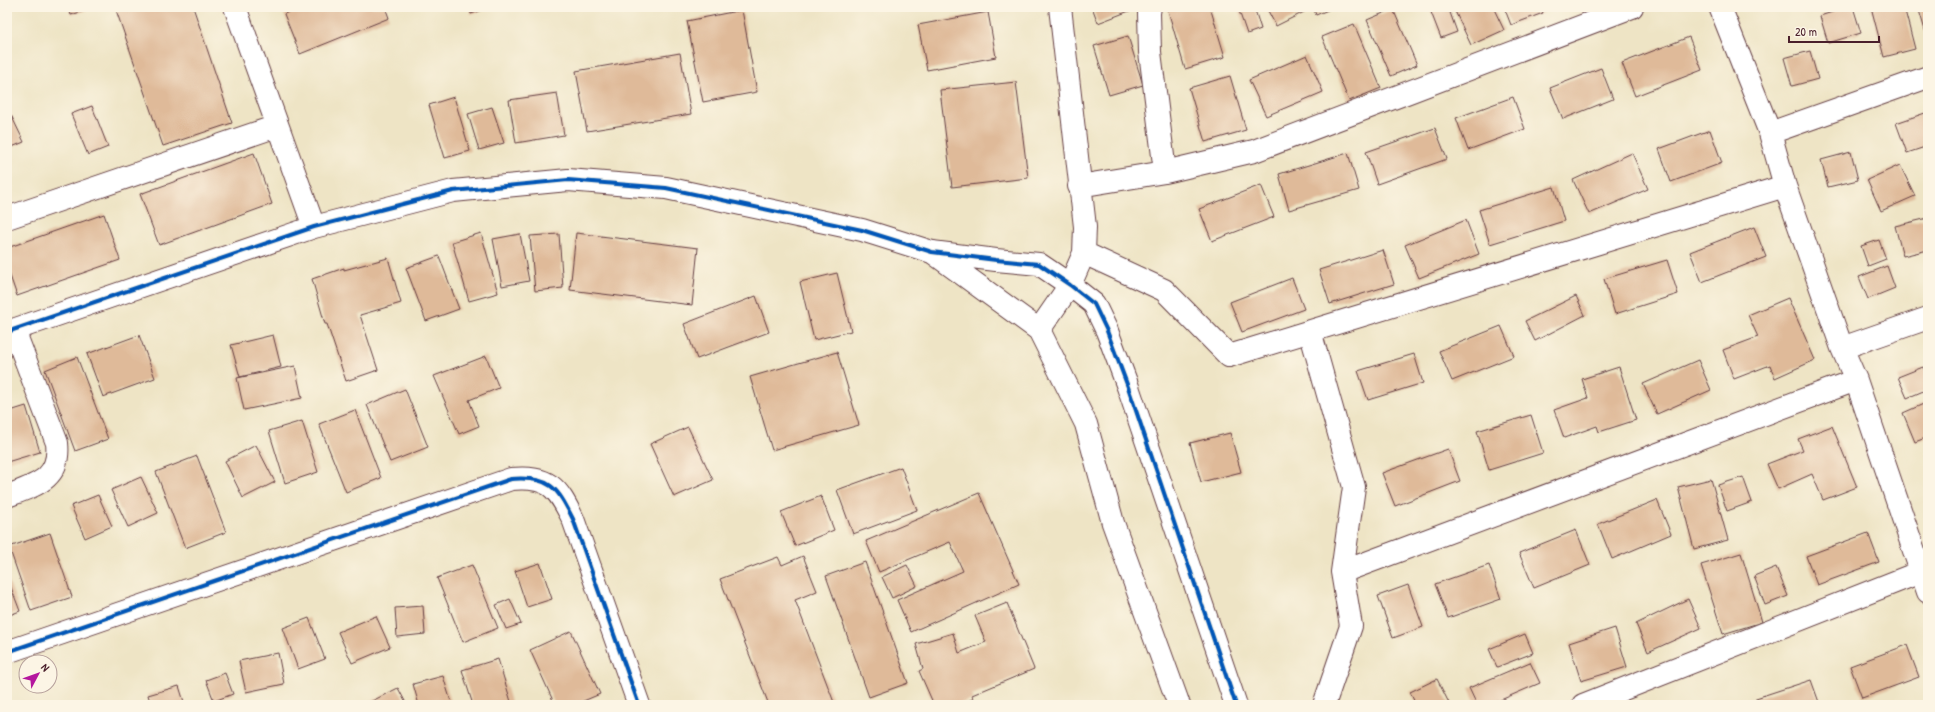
<svg xmlns="http://www.w3.org/2000/svg" width="1935" height="712" font-family="'Patrick Hand',sans-serif">
<style>
.building{fill:#dfba99}
.lines{fill:none;stroke-linecap:round;stroke-linejoin:round}
.minor-casing{stroke:#633d42;stroke-width:24}
.tertiary-casing{stroke:#633d42;stroke-width:24}
.minor{stroke:#fff;stroke-width:22}
.tertiary{stroke:#fff;stroke-width:22}
.cycleway-casing{stroke:#fcf5e5;stroke-width:6}
.cycleway{stroke:#0057b8;stroke-width:4}
</style>
<rect width="100%" height="100%" fill="#fcf5e5"/>
<filter id="ink" filterUnits="userSpaceOnUse"><feTurbulence type="fractalNoise" baseFrequency=".025" numOctaves="2"/><feDisplacementMap in="SourceGraphic" scale="8" xChannelSelector="R" yChannelSelector="G"/><feConvolveMatrix kernelMatrix="1 2 1 2 8 2 1 2 1" color-interpolation-filters="sRGB"/></filter>
<filter id="wash" filterUnits="userSpaceOnUse"><feTurbulence type="fractalNoise" baseFrequency=".012" numOctaves="4" result="noise"/><feDisplacementMap in="SourceGraphic" scale="16" xChannelSelector="R" yChannelSelector="G"/><feGaussianBlur stdDeviation="0.9" result="paint"/><feColorMatrix in="noise" values="0 0 0 0 0 0 0 0 0 0 0 0 0 0 0 0 0 1.4 0 .05"/><feComposite in="paint" operator="in"/></filter>
<g filter="url(#wash)">
<rect width="100%" height="100%" fill="#eee4c5"/>
<g id="blocks">
<path class="building" d="M68,7H96L71,15Z
M115,7H193L232,123L163,146Z
M301,7H385L389,18L300,54L284,14Z
M469,7H491L471,14Z
M1092,7H1137V8L1098,23Z
M1167,7H1210L1225,57L1185,69Z
M1254,7L1261,29L1247,34L1238,8Z
M1266,7H1304L1306,11L1276,26Z
M1313,7H1335L1316,15Z
M1429,7H1448L1457,32L1441,38Z
M1453,7H1493L1504,30L1471,45Z
M1504,7H1541L1543,13L1511,25Z
M1848,7H1853L1861,33L1828,43L1820,16Z
M1871,7H1904L1915,49L1884,57Z
M1918,7H1928V40Z
M1393,9L1417,65L1391,76L1367,20Z
M742,10L757,92L703,102L687,21Z
M988,12L996,57L927,70L918,25Z
M1354,24L1381,88L1349,101L1322,37Z
M1128,36L1143,85L1109,95L1094,46Z
M1689,37L1702,70L1635,96L1622,63Z
M1810,51L1818,79L1792,86L1784,58Z
M680,53L691,114L587,131L576,71Z
M1307,55L1323,92L1266,116L1249,80Z
M1601,68L1613,99L1563,119L1550,88Z
M1230,76L1246,130L1205,142L1189,88Z
M1016,82L1028,178L952,187L940,90Z
M557,93L564,135L516,143L509,100Z
M454,97L470,151L445,158L429,105Z
M1513,97L1525,129L1468,150L1456,118Z
M92,106L108,147L88,155L71,114Z
M492,107L504,143L479,150L468,114Z
M1928,112V146L1907,153L1896,123Z
M11,115L24,142L7,149V117Z
M1435,128L1447,159L1377,184L1366,152Z
M1710,130L1722,163L1671,182L1659,149Z
M1851,152L1858,180L1828,187L1821,160Z
M254,153L272,204L159,245L140,194Z
M1348,153L1359,190L1289,210L1279,174Z
M1632,153L1648,189L1589,214L1573,180Z
M1900,165L1915,196L1881,211L1867,180Z
M1261,185L1274,217L1212,241L1199,209Z
M1554,187L1564,221L1490,244L1479,210Z
M104,214L120,260L17,296L7,267V248Z
M1928,218V250L1903,256L1895,226Z
M1466,220L1479,254L1419,278L1405,245Z
M1754,227L1766,257L1702,282L1690,252Z
M481,233L498,293L469,301L452,242Z
M576,233L698,248L692,305L570,290Z
M520,234L529,281L502,286L493,239Z
M559,234L563,288L535,291L530,236Z
M1879,240L1886,259L1868,266L1861,246Z
M1383,250L1394,284L1330,304L1319,270Z
M439,256L459,309L426,321L406,268Z
M388,258L401,303L360,315L378,370L346,381L327,324H325L312,279L344,268V270Z
M1667,260L1678,294L1615,314L1604,279Z
M1887,266L1895,288L1868,299L1859,277Z
M837,273L851,331L814,340L800,282Z
M1292,278L1304,309L1242,332L1230,302Z
M756,296L769,332L697,359L684,324Z
M1576,296L1585,315L1535,341L1525,321Z
M1788,298L1815,360L1775,378L1770,365L1734,379L1723,350L1758,337L1748,315Z
M1501,326L1514,356L1452,381L1439,351Z
M139,335L155,378L103,397L87,354Z
M273,335L281,367L240,377L231,345Z
M837,352L859,425L772,450L750,377Z
M1414,354L1423,383L1368,400L1358,371Z
M486,356L499,388L469,400L479,426L459,434L434,376Z
M77,357L108,439L75,451L45,370Z
M1698,360L1711,390L1657,414L1643,384Z
M295,366L302,398L244,410L237,378Z
M1619,367L1636,420L1599,432L1597,426L1564,438L1554,410L1588,398L1582,379Z
M1923,367L1928,378V389L1907,398L1898,377Z
M405,389L428,447L390,462L367,405Z
M1928,402V437L1915,442L1903,413Z
M26,406L40,452L7,462V412Z
M355,410L381,478L346,492L319,424Z
M1531,415L1543,453L1489,470L1477,431Z
M302,421L318,472L285,483L269,431Z
M1832,426L1857,487L1823,500L1812,474L1778,489L1767,464L1803,450L1798,439Z
M688,427L713,480L674,497L650,444Z
M1230,433L1241,472L1201,482L1190,443Z
M256,445L275,482L243,498L225,461Z
M1448,449L1460,481L1395,506L1382,473Z
M197,456L226,532L185,548L156,472Z
M901,467L917,510L853,534L837,490Z
M141,477L158,513L128,527L111,490Z
M1743,477L1752,502L1727,511L1718,485Z
M1711,479L1728,540L1694,549L1678,487Z
M979,493L1019,584L911,632L897,600L963,571L950,542L879,572L866,541Z
M98,495L112,526L85,538L71,506Z
M821,496L834,530L795,546L781,512Z
M1657,500L1671,534L1612,559L1598,524Z
M1576,530L1590,565L1534,588L1519,553Z
M50,533L72,597L31,611L9,547Z
M1868,533L1879,562L1817,585L1806,556Z
M1741,553L1762,622L1723,634L1701,565Z
M803,556L817,591L795,600L835,705H769L720,579L778,557L782,565Z
M865,562L908,683L869,697L826,576Z
M540,563L552,599L527,607L515,571Z
M472,565L498,628L463,642L437,578Z
M907,565L917,586L892,598L882,577Z
M1489,565L1501,599L1448,618L1435,584Z
M1776,567L1788,596L1765,605L1754,576Z
M7,577L20,611L7,616Z
M1408,585L1423,627L1393,638L1378,596Z
M510,599L521,624L506,629L496,605Z
M1688,599L1701,628L1648,652L1636,624Z
M1007,603L1034,669L972,695L973,699L955,705H934L919,671L923,669L916,644L953,633L959,653L986,642L975,616Z
M423,606L425,634L397,637L395,608Z
M376,616L390,647L352,663L338,632Z
M309,618L325,659L298,669L283,628Z
M1615,628L1627,667L1581,681L1569,643Z
M571,631L600,694L574,705H555L530,650Z
M1525,634L1533,653L1497,667L1489,649Z
M1907,645L1919,677L1862,698L1850,666Z
M278,653L284,684L246,692L239,661Z
M498,659L512,705H473L462,670Z
M1530,662L1540,683L1489,705H1477L1469,688Z
M225,673L233,694L214,701L206,680Z
M443,676L452,705H419L413,684Z
M1437,679L1450,705H1416L1410,692Z
M1811,680L1820,705H1758L1756,698Z
M179,686L185,705H151L148,695Z
M398,688L407,705H369L368,703Z"/>
</g>
</g>
<g filter="url(#ink)">
<use href="#blocks" fill-opacity="0" stroke="#633d42" stroke-width="1"/>
<g class="lines">
<g class="minor-casing">
<path id="minor" d="M235,7L314,227
M1150,7L1149,13L1150,52L1165,172
M1720,7L1770,133L1785,186L1842,348L1856,380L1928,592
M1770,133L1928,77
M1079,186L1165,172L1254,151L1632,7
M7,218L277,126
M1084,253L1164,290L1229,356L1785,186
M1039,330L1070,285L1084,253L1085,227L1060,7
M1310,331L1354,487L1342,572L1351,626L1324,705
M7,332L314,227L453,191L568,180L666,188L862,230L932,252
M1842,348L1928,318
M7,496C36,485 61,479 57,443L14,330
M1342,572L1856,380
M7,652L511,479C550,476 557,487 573,519L639,705
M1583,705L1928,569"/>
</g>
<g class="tertiary-casing">
<path id="tertiary" d="M932,252L996,260L1039,264L1070,285L1094,304L1107,331L1128,387L1236,705
M935,254L1039,330L1086,424L1113,523L1179,705"/>
</g>
<use href="#minor" class="minor"/>
<use href="#tertiary" class="tertiary"/>
<g class="cycleway-casing">
<path id="cycleway" d="M7,332L314,227L453,191L568,180L666,188L862,230L932,252L996,260L1039,264L1070,285L1094,304L1107,331L1128,387L1236,705
M7,652L511,479C550,476 557,487 573,519L639,705"/>
</g>
<use href="#cycleway" class="cycleway"/>
</g>
</g>
<rect width="1935" height="712" fill="none" stroke="#fcf5e5" stroke-width="24"/>
<g transform="translate(38 674) rotate(49)"><circle r="19" fill="#fcf5e5" stroke="#b59f9b"/>
<path d="M0-3L7 15L0 10L-7 15Z" fill="#b5179e"/>
<text y="-6" font-size="11" font-weight="bold" text-anchor="middle" fill="#4a1f2b">N</text>
</g>
<path d="M1789 36v6h90v-6" fill="none" stroke="#4a1f2b" stroke-width="2"/>
<text x="1795" y="36" font-size="12" fill="#4a1f2b" stroke="#fcf5e5" stroke-width="3" paint-order="stroke">20 m</text>
</svg>
